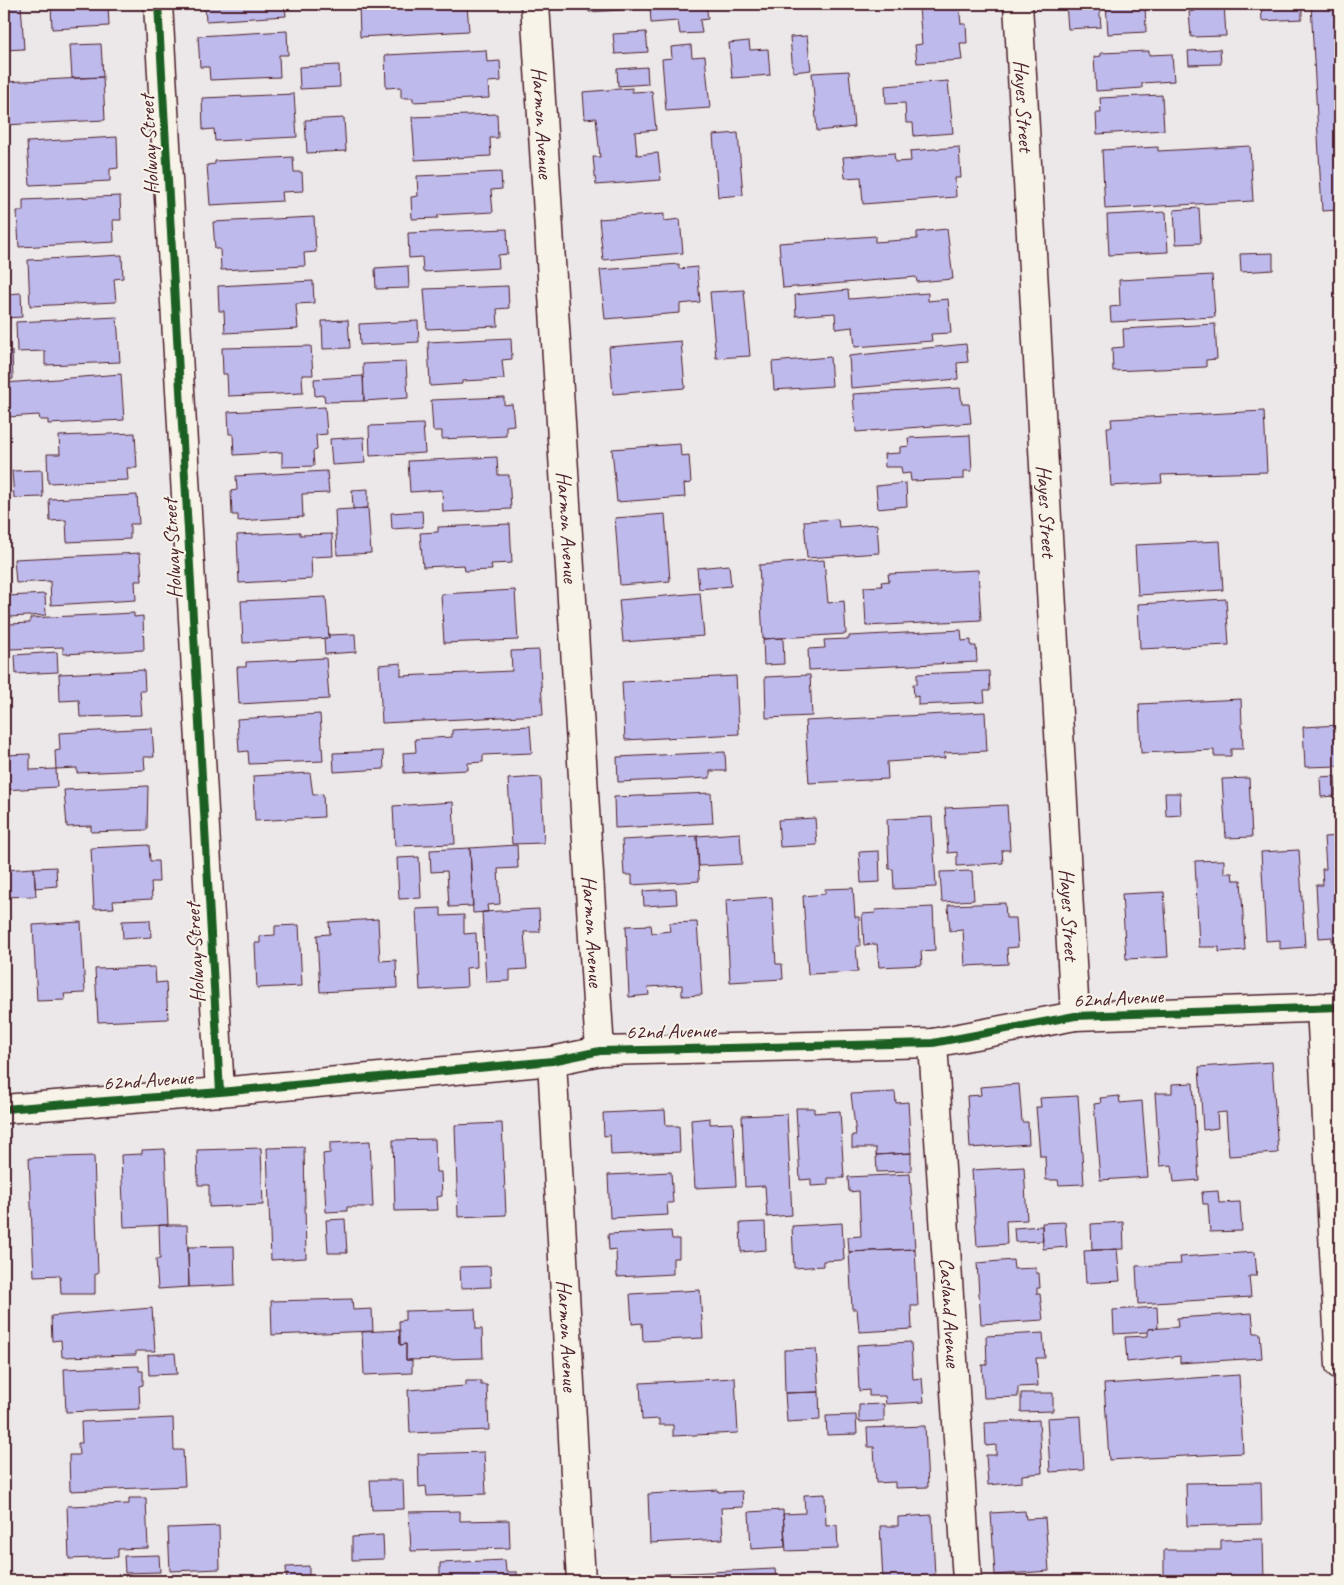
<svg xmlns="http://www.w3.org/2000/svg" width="1344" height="1585" font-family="Caveat,sans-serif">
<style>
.building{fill:#bfbaec;stroke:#4a1f2b}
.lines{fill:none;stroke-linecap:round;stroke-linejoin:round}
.minor-casing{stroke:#4a1f2b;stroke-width:31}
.minor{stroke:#f7f3e8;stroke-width:28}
.cycleway-casing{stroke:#f7f3e8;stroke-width:11}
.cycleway{stroke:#1b5e20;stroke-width:8}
.labels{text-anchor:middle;stroke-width:4;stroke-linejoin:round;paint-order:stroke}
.street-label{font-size:21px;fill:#4a1f2b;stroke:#f7f3e8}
</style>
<rect width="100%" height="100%" fill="#ece8e9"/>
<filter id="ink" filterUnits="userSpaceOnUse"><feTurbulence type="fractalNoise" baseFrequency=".02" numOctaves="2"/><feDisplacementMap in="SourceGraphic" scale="10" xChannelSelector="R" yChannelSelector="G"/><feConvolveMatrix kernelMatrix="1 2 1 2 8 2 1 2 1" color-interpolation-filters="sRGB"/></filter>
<g filter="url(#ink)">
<path class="building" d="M4,4H21L24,49L4,50Z
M51,4H108L109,26L52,29Z
M197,4H285L286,16L206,21L205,9H198Z
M359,4H467L469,31L360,37Z
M588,4H637V9L589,12Z
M650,4H706L708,19L700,20L702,33L680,34L678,21L651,23Z
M925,4H956V5L925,7Z
M1066,4H1099L1101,27L1068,29Z
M1106,4H1145L1146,32L1108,34Z
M1195,4H1224L1226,36L1191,37L1189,12L1195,11Z
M1261,4H1302V19L1262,21Z
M1311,4H1340V210L1322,211Z
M959,5L961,24H966L967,43H960L962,60L917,63L915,45L922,44L919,8Z
M287,31L288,55H279L280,77L210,80L209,67H200L198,36Z
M646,32L648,52L615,54L613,34Z
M807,36L811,70L793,72L790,37Z
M749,41L750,50L768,49L770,75L732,78L729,43Z
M101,44L103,77L72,78L70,45Z
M691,45L692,57L705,56L710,108L666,111L662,59L672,58L671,47Z
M1220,49L1221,64L1189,65L1188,51Z
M486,50L487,62L500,61L501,81L488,82L489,98L413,102V98H401V87L386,88L385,55Z
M1149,51V55L1172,54L1174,81L1142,83V88L1096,91L1094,57L1101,56V53Z
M339,65L340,87L300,89L299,67Z
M647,67L648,84L618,86L617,69Z
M849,71L854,127L817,131L812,73Z
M103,77L105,120L4,125V82Z
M948,81L953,133L914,136L913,123H906L905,103L886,104L885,86Z
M632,88V92L652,91L656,130L635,132L637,155L658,153L661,180L596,185L593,157H600L596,118L585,119L583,92Z
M294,94L297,137L215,141L214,129L203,130L202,98Z
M1162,95L1164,130L1097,134L1096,113H1101L1100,98Z
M497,114L498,138H490L491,156L415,160L412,117Z
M344,118L346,151L307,153L305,120Z
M738,133L743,195L718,197L713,135Z
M117,137L118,168L110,169V181L30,185L27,142Z
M1250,146L1253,201L1105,209L1102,150L1158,147V151Z
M959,147L961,178H955L956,197L863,204L861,177L845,178L843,157L894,153L895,162L911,161L910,151Z
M293,157L294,172H302L303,191L282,192L283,201L210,205L207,165L215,164V161Z
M501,172L502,189L491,190L493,212L438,215V218L412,219L411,197L418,196L417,176Z
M120,196L121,220H113L114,242L19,247L17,211H23V200Z
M1199,208L1201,243L1176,244L1174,210Z
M1166,212L1168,252L1109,255L1107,215Z
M664,214V221L680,219L683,253L603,260L599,219Z
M314,217L316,252L304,253L305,266L221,270L220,249H215L213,222Z
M507,229L508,254L498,255L499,268L423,272L422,257L409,258L408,233Z
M947,229L953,279L917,282L916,277L783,288L779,243L875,236V242L917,239V232Z
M1273,253V270L1241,272L1240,254Z
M122,255L123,278L114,279L116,302L30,306L28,260Z
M679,264V269L697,267L700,302L680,304V313L605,319L600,270Z
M408,266L409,288L376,289L375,268Z
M1212,275L1215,317L1111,322L1110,307L1120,306L1119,280Z
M313,281L314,303L296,304L298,329L225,333L224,311H219L218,286Z
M508,286L509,308L497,309L498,326L427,329L424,289Z
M744,290L750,356L716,358L710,292Z
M848,290L849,299L928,293V301L948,299L951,333L931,334L932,341L855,347L853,327L836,329L835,313L796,316L795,295Z
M21,293L22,317L4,318V294Z
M117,317L120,362L45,365V351L17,352L16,322Z
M348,320L350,348L323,349L322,321Z
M418,321L419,342L360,345L359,324Z
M1215,324L1217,359L1206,360V367L1113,371L1112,348L1124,347L1123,329Z
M511,338L512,359L502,360L504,379L462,381V384L430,386L428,342Z
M681,341L685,388L613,394L609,347Z
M966,344L968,362L957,363L958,379L851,388L849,356Z
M311,346L313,375H302L303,393L228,396L227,374H223L222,348Z
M12,351L13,379L4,380V352Z
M830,357L832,386L774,390L772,362Z
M406,362L408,398L364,401L363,364Z
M121,374L124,420L48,424V420H40L39,415L7,417L5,383Z
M363,376L364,401L325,402L324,395L315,396L314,379Z
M960,388L962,404H969L971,423L856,432L853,394Z
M504,397V405L512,404L514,425L506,426V436L442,439V431H433L431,400Z
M325,407L327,434L316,435L317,450L313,451L314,466L282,467V452L234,455L233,434H229L228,412Z
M1264,411L1267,472L1161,475L1162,483L1111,486L1107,427H1112L1111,419Z
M423,424L425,453L370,456L369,426Z
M135,433L137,468H127L128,480L48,483L47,454H60L59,436Z
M970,435L972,471H964V479L911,481L910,473L902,474L901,467H885L884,454L900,453V447L909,446L908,438Z
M364,437L365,463L332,465L330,439Z
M680,444L681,456L689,455L691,483L684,484L685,497L617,502L612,449Z
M497,457L498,475H509L511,509L443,512L442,490L410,492L408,461Z
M42,470L43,497L14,498L12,471Z
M327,471L329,493L302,494L303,517L238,521V515H232L231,491L237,490L236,476Z
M906,483L907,506L878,509L876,486Z
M368,489V508L353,509L352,490Z
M137,495L139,524H130V539L67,542L66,520L50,521L49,499Z
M368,508L371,553L337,555L335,510Z
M422,511L423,527L392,529L391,513Z
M665,514L670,581L620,585L615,518Z
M838,519L839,527L877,524L879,553L807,558L804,521Z
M510,524L512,563L491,564L492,570L465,571L464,565L423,567L420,533L438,532V527Z
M300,532V535L332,534L333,556L311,557L312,579L239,583L237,535Z
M1220,541L1223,590L1138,595L1135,545Z
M140,553L142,581H135L136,600L51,605L50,581L16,583L14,559Z
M824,560L828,603L844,601L846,634L763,639L759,565Z
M729,565L731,586L699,589L697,568Z
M978,570L981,620L866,626L864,587L882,586L881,582L889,581L888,574Z
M515,590L518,640L444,643L441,594Z
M700,593L704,636L623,642L619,600Z
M45,594L46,615L9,617L8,596Z
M326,597L329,638L243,643L241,601Z
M1226,599L1229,645L1140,649L1138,604Z
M134,613V617L143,616L144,650L63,654V647L10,649L9,624L30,623V618Z
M961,630L962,641L971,640V646H976L977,662L809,670L808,649L825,648L824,640L849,639V636Z
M355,634L356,652L325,654L324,638H329L328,635Z
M783,638L784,664L764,665L763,639Z
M539,650L543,715L382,723L379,665L401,663V676L512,671L511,651Z
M57,652L58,672L16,674L15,655Z
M326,658L329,699L239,704L237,667H246V662Z
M144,670L145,691H140L142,715L80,717L79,700L60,701L59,674Z
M989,671L990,691H984L985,702L918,705V696L914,697L913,684H917V674Z
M810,675L812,716L766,718L765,677Z
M736,676L739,734L625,740L622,682Z
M1241,699L1243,749H1231V756H1214V750L1141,753L1139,704Z
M985,712L987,751L944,753L945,758L887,762L888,779L809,783L805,721Z
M320,714L323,761L249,764L248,751L239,752L237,719Z
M1340,725V766L1305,767L1303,727Z
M530,726L532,753L483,755V762L468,763V770L404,773L403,753L416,752L415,739L452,737V730Z
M152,728L154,757H144L145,770L77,773V768L56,769L55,751L60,750L59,733Z
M383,751L384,769L334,772L333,753Z
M725,752L726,771H710V778L618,782L617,757Z
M30,754V770L56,769L57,787L4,790V755Z
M310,773L313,795L323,794L324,817L255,821L253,776Z
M1335,776L1336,796L1321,797L1320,777Z
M541,777L544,843L512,844L508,779Z
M1249,778L1252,837L1226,838L1222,779Z
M148,786L147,830L91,832V826L67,827L64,790Z
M711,793L713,823L615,828L614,797Z
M1165,793H1180L1181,815L1166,816Z
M453,802L455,844L395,846L393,806Z
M1007,805L1010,850H1002L1003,863L957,866V852L948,853L945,808Z
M932,817L936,887L894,889L893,869H889L887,819Z
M815,818L817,845L780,847L778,820Z
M740,833L742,864L699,866L697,836Z
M697,836L699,881L632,885V875H624L622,840Z
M1340,836V943H1332V937L1319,938L1316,885H1323L1322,869H1326L1324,837Z
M149,845L150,861H158L159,882H151L152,899L113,901L114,908L94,909L91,848Z
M517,845L518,868L498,869L500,904L487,905L488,912L473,913L470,848Z
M470,848L473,906L449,907L447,871L431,872L430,850Z
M1299,850L1305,947L1280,949V940L1266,941L1261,852Z
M879,851L880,882L861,883L859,852Z
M419,857L421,898L399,899L397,858Z
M1224,860V873H1232L1233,880H1241L1245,950L1219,952V947H1199L1195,861Z
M56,867L57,886L35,888L34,868Z
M34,868L36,896L4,897V870Z
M972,871L974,900L942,902L940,872Z
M853,888L855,917H859L860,946H856L858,972L808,974L803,896L825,894V889Z
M676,889L677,904L644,906L643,891Z
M1164,892L1168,957L1126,959L1122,894Z
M772,897L776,964H782L783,979L730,982L726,900Z
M1005,903L1006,918H1016L1018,947L1007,948L1008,964L965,966L963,930L950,931L948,905Z
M933,907L935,950L921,951L922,965L879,967L877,944L864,945L862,914L876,913L875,910Z
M441,908V916L464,915V934L476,933L477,967L466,968L467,987L420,990L416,909Z
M539,909L540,932H524L527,969L510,970V981L486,982L482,912Z
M378,919L380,961L396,960L397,988L320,992L317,935L330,934L329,922Z
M150,920L151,937L123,939L122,921Z
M81,922L85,993L64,994L65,1000L37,1001L33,925Z
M697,922L702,995L682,996V985L648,987L649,995L629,997L626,926L651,925L652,933L670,931L669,923Z
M299,925L302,986L257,988L255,943H260V936L275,935V926Z
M155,967L156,983L166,982L168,1019L98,1022L95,969Z
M1272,1062L1278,1153L1229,1156L1226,1112L1217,1113L1218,1128L1203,1130L1199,1067Z
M1193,1083L1199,1180L1174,1182L1172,1165L1160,1166L1155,1093H1172V1084Z
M1019,1084L1022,1122H1028L1029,1144L970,1148L967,1096L981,1095L980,1087Z
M895,1092L896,1103L908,1102L911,1153L876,1155V1148H852V1135H856L851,1094Z
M1078,1096L1084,1184L1059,1185L1058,1180H1046L1045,1156H1040L1036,1107H1041L1040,1098Z
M1119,1096L1120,1103L1142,1101L1148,1177L1100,1180L1094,1104L1101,1103L1100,1098Z
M796,1108H814V1113L840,1111L844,1178H828V1185L811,1186V1179L800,1180Z
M665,1110L666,1126H679L680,1152L611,1155L610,1135L604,1136L603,1113Z
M787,1114L792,1215L767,1217L765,1186L745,1187L742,1116Z
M710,1118V1124L733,1123L736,1186L695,1188L691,1120Z
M502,1123L506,1215L458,1217L455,1125Z
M435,1139L436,1172H441L442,1196L437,1197L438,1210L395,1211L393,1140Z
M370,1141L373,1207H347V1211L326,1212L323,1154L330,1153V1143Z
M304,1147L306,1258L271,1260L267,1148Z
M261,1148L263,1205L209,1207V1185H198L197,1150Z
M165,1149L168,1225L124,1227L121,1155L142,1154V1150Z
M911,1153V1171L877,1172L876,1155Z
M94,1156L98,1274H95V1294H61L60,1275L34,1276L29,1158Z
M1024,1167L1027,1220L1006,1221L1007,1244L977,1246L972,1170Z
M671,1172L673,1203H667L668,1215L610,1218L608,1175Z
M910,1174L915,1249L849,1252L848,1237L861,1236L859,1191L849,1192L848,1177Z
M1218,1191L1219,1203L1240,1202L1242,1231L1210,1232L1208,1204H1203L1202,1192Z
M345,1219L347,1253H328L326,1220Z
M765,1222L766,1250L741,1252L740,1223Z
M1065,1222L1067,1247L1043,1249L1042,1223Z
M1123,1222L1124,1249L1092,1250L1091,1224Z
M842,1223L844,1260L823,1261V1266L794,1268L792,1226Z
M159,1225H187L189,1287L158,1289L156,1259H160Z
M1042,1226L1043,1241L1015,1242L1014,1228Z
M671,1231L672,1239H679V1258H673V1274L617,1277L616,1249L609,1250L608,1234Z
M234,1246L235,1285L189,1287L188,1247Z
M915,1249L918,1306H911L912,1329L859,1332L857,1309H852L849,1252Z
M1117,1249L1120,1281L1086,1283L1084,1251Z
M1255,1252L1257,1276H1249L1251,1297L1138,1304L1136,1266L1181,1264L1180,1257Z
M1013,1260L1014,1269L1036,1268V1273H1039L1040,1288H1037V1294H1040L1043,1320L981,1324L977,1263Z
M490,1266L491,1287L461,1288L460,1267Z
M700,1290L703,1338L643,1341L642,1323L632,1324L630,1294Z
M352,1299L353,1310L372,1309L373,1331L272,1335L271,1301Z
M1157,1307L1158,1328L1148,1329V1332L1114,1334L1113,1310Z
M152,1308L155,1351H136V1355L62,1357L61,1340L52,1341L51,1316Z
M475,1309L476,1329H482L483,1358L406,1360V1344L400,1345L399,1321L405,1320V1311Z
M1252,1313L1254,1333H1260L1262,1358L1180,1363V1356L1127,1362L1125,1337L1148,1336V1329L1178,1327L1177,1318Z
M400,1330V1345L406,1344V1360H412V1373L364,1375L362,1332Z
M1043,1333L1045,1358H1036L1038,1386L1018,1387V1397L984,1398L982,1365H987L986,1336Z
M911,1342L913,1379L922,1378L924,1402L886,1404L885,1396H869V1390L859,1391L857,1345Z
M816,1349L819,1392L785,1393L784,1350Z
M175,1353L177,1374L149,1375L148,1355Z
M139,1366V1371H143V1385L139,1386L140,1409L66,1412L64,1369Z
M1239,1375L1243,1453L1109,1460L1104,1384Z
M735,1378L738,1433L673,1436V1425H659V1419L642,1420L640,1383Z
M466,1381H481V1385H487L489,1430L410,1433L408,1390L466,1386Z
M819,1392L820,1420L787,1422L785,1393Z
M1021,1393H1053V1411L1021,1412Z
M884,1404V1421L859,1422V1405Z
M856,1415L857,1434L827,1435L826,1416Z
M1081,1416L1084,1470L1050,1472L1047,1418Z
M173,1418L174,1450H183L185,1486L70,1491L69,1455H79L78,1443H82L81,1422Z
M1039,1420L1042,1473L1022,1475V1482L988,1485L986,1455H996V1445L986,1446L985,1423Z
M925,1426L928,1487L895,1488V1482L876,1483L874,1447H868L867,1428Z
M484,1452L486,1494L427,1496L426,1486L419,1487L418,1454Z
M370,1480H403L404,1509L372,1510Z
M1261,1482L1262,1524L1187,1526L1186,1483Z
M718,1490V1492L742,1491L743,1507L721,1508L723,1539L650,1543L648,1494Z
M825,1494L826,1526L837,1525L838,1549L786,1551L783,1514L805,1513L804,1495Z
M129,1498H146L148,1548L118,1549V1557L69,1559L67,1506L129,1504Z
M783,1510L785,1547L751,1549L749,1512Z
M460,1511V1521L509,1520L510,1548L411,1551L409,1512Z
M1025,1511L1026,1519L1045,1518L1049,1571L995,1575L991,1513Z
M932,1515L935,1577L883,1580L880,1526H898V1517Z
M219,1526L220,1569L170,1571L168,1528Z
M383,1535L384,1559L352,1560V1537Z
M1263,1539L1264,1581H1164V1550H1221V1540Z
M159,1555L160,1572L125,1573L124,1556Z
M505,1560L506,1572H517V1581H440V1563Z
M309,1566V1581H287L286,1567Z
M775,1569L776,1581H645L644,1575Z"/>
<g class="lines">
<g class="minor-casing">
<g id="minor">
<path d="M158,4L220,1092"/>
<path id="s1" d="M535,4L600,1051"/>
<path id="s2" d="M1018,4L1075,1016"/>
<path d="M1321,1007L1340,1365"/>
<path id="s3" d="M933,1043L967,1581"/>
<path id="s4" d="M552,1061L581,1581"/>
<path d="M4,1109L220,1092L552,1061L600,1051L933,1043L1075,1016L1340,1007"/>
</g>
</g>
<use href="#minor" class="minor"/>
<g class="cycleway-casing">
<path id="cycleway" d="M158,4L220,1092
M4,1109L220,1092L552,1061L600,1051L933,1043L1075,1016L1340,1007"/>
</g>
<use href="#cycleway" class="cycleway"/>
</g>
</g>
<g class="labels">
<g class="street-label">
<text dy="7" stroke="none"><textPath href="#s2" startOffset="102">Hayes Street</textPath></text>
<text dy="7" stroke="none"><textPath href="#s1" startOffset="119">Harmon Avenue</textPath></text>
<text transform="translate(149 145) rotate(-93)" y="7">Holway Street</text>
<text dy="7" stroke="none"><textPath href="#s2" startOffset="508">Hayes Street</textPath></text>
<text dy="7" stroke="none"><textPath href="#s1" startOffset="524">Harmon Avenue</textPath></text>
<text transform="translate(172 549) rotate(-93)" y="7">Holway Street</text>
<text dy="7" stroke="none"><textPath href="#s2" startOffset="912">Hayes Street</textPath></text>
<text dy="7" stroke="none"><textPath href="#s1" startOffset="929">Harmon Avenue</textPath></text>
<text transform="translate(195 953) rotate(-93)" y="7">Holway Street</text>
<text transform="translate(1118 998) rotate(-3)" y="7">62nd Avenue</text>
<text transform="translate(671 1031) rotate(-1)" y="7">62nd Avenue</text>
<text transform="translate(148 1080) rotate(-4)" y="7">62nd Avenue</text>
<text dy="7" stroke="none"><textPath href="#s3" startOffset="270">Casland Avenue</textPath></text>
<text dy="7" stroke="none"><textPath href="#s4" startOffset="275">Harmon Avenue</textPath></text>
</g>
</g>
<rect width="1344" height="1585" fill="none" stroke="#f7f3e8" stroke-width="20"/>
<rect x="10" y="10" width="1324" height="1565" fill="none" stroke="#4a1f2b" stroke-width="2" filter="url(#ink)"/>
</svg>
